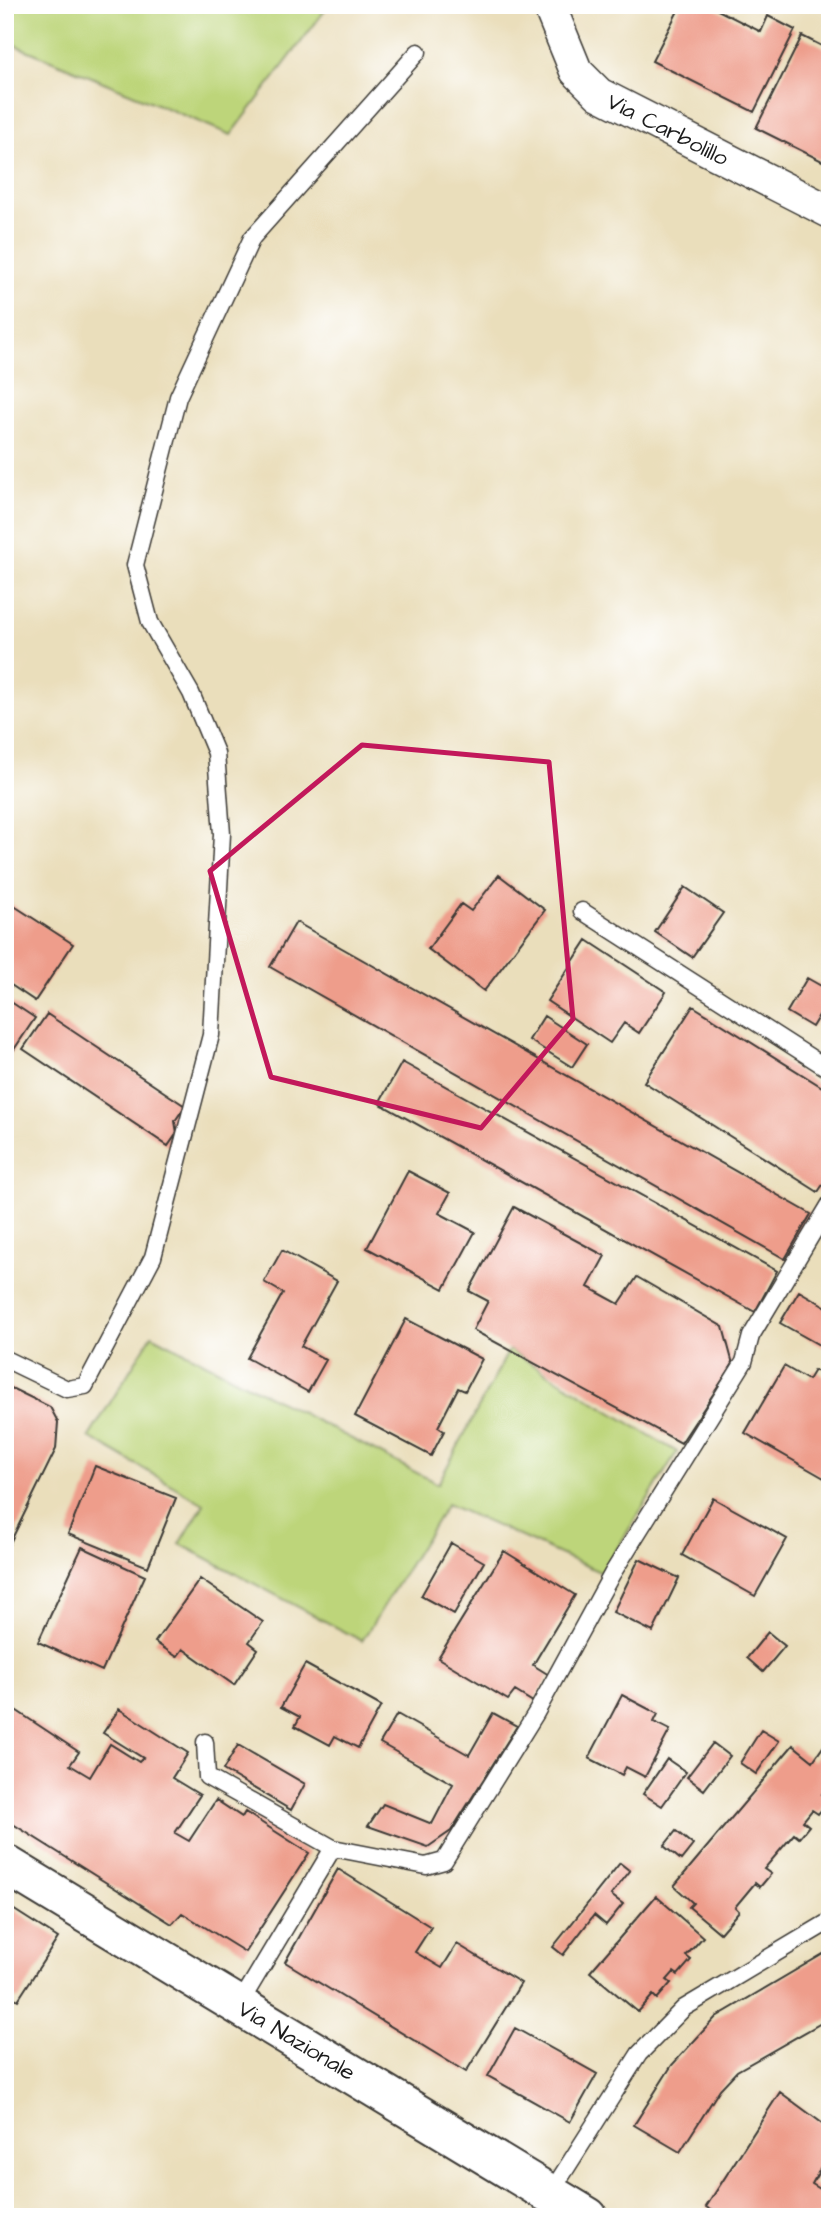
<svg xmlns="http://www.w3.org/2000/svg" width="835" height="2222" font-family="'Architects Daughter',sans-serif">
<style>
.green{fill:#bdd57a;stroke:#6c784b;stroke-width:2}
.building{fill:#ee9d8b}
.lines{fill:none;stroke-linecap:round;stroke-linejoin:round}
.service-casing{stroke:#3b3934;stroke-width:19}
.minor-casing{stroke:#3b3934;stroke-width:35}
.primary-casing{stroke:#3b3934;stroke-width:42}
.service{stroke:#fff;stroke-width:16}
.minor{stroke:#fff;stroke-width:32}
.primary{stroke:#fff;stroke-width:38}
.marked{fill:none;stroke:#c2185b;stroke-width:5;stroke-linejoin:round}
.labels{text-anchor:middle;stroke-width:7;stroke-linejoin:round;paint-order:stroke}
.street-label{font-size:23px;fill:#1c1c1c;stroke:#fff}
</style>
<rect width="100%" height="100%" fill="#fff"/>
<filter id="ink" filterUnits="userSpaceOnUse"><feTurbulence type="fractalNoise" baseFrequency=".0143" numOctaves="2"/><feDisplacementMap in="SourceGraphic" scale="14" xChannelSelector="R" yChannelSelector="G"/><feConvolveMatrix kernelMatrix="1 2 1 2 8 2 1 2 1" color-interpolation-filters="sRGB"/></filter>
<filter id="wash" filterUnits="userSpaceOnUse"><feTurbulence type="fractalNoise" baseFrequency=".00686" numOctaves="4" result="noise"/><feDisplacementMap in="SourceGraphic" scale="28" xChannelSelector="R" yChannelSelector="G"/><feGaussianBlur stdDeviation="1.57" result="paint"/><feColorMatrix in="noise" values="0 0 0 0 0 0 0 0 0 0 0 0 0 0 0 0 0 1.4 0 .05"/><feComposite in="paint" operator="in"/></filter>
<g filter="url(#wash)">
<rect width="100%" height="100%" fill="#eadebb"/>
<path class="green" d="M5,5H329L231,135L5,41Z
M152,1335L438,1484L509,1350L677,1452L602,1573L447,1504L362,1641L180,1544L204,1504L89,1437Z"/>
<g id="blocks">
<path class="building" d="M681,5H708L761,32L768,16L795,30L754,112L652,61Z
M802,36L830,50L828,164L756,128Z
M499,875L545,910L484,991L428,949L461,904L471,911Z
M685,887L723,913L692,957L655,932Z
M5,900L73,944L35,1001L5,981Z
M296,922L811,1214L785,1259L270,967Z
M587,940L666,992L639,1033L624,1023L610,1043L547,1001Z
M807,978L830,991V997L812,1027L787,1012Z
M5,998L35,1018L5,1063Z
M693,1006L830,1092V1174L818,1192L644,1082Z
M47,1014L185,1106L175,1121L177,1133L168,1146L23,1049Z
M544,1016L587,1044L572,1067L529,1040Z
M402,1062L777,1271L755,1312L379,1103Z
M408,1171L450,1193L439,1213L475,1232L444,1289L367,1248Z
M514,1207L605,1256L588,1287L619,1304L637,1277L723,1327L733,1364L681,1443L473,1330L488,1301L469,1291Z
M282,1250L337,1281L301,1346L326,1360L308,1392L247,1358L283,1293L264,1282Z
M799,1291L830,1309V1351L780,1323Z
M406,1319L482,1359L465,1391L458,1388L438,1427L444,1431L431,1456L355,1416Z
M784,1366L808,1380L814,1370L830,1379V1468L824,1478L745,1433Z
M5,1385L50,1407L58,1422L56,1449L5,1553Z
M95,1466L176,1498L148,1567L68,1534Z
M713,1498L787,1539L755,1596L682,1555Z
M451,1543L484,1562L454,1614L421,1596Z
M82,1547L145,1576L102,1671L38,1642Z
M504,1551L575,1595L533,1665L549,1675L533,1702L515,1691L508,1700L438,1658Z
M639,1559L679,1578L653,1632L613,1612Z
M200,1579L263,1622L249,1642L258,1649L234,1685L183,1649L177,1657L155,1642Z
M768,1632L785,1646L763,1672L747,1658Z
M305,1664L381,1706L358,1748L335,1736L330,1745L295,1726L300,1717L281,1707Z
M622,1695L658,1714L654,1722L670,1730L645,1777L626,1767L622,1775L589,1758Z
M5,1703L79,1752L70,1765L90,1777L110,1744L139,1762L143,1758L103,1733L119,1709L188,1753L172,1778L200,1795L175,1833L189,1841L216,1800L242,1817L245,1812L309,1853L245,1952L182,1913L172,1924L5,1819Z
M493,1713L517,1726L451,1831L428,1847L368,1826L383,1804L432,1824L453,1784L380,1743L397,1714L469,1755Z
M761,1730L779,1741L756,1774L740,1763Z
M830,1737V1784L822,1794L830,1800L818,1814L812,1810L803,1821L809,1826L799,1838L794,1834L764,1869L771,1874L760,1887L755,1883L735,1907L739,1911L720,1933L689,1907L693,1903L674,1886L793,1745L813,1761Z
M713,1743L730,1756L704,1790L687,1777Z
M238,1745L305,1784L291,1810L223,1770Z
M667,1759L686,1772L662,1806L643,1794Z
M676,1831L693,1845L681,1860L664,1846Z
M620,1863L630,1871L611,1895L623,1904L606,1925L594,1915L563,1955L553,1947Z
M338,1869L431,1927L415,1952L442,1968L457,1944L521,1983L466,2072L285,1962Z
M656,1896L703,1937L686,1956L691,1960L678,1975L674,1972L667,1980L671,1983L657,1999L653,1995L638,2012L590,1972Z
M5,1904L58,1938L18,2000L5,1992Z
M830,1950V2018L737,2071L720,2089L680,2152L634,2125L672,2065L716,2017Z
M515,2028L597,2074L570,2122L488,2076Z
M780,2092L830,2129V2151L812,2184L830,2195V2217H724L706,2207Z"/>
</g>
</g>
<g filter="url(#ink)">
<use href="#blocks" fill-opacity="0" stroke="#3b3934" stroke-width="2"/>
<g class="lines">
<g class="service-casing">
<path id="service" d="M582,911L830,1070
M5,1359L67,1389L85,1386L153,1257L211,1035L222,834L216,753L191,693L150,622L135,565L178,397L252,238L418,52
M205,1742L207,1777L333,1848
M239,2005L333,1848L426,1866L444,1861L536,1713L612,1574L744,1362L751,1336L830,1204
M550,2194L639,2054L684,2008L830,1921"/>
</g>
<g class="minor-casing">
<path id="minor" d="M549,5L576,71L599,94L830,212"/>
</g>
<g class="primary-casing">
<path id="primary" d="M5,1864L588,2217"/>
</g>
<use href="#service" class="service"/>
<use href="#minor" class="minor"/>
<use href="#primary" class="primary"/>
</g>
</g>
<path class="marked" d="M362,745L549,762L573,1019L481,1128L271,1077L210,871Z"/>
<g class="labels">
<g class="street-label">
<text transform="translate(668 129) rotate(27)" y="8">Via Carbolillo</text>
<text transform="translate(297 2040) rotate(31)" y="8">Via Nazionale</text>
</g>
</g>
<rect width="835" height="2222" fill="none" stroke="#fff" stroke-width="28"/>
</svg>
